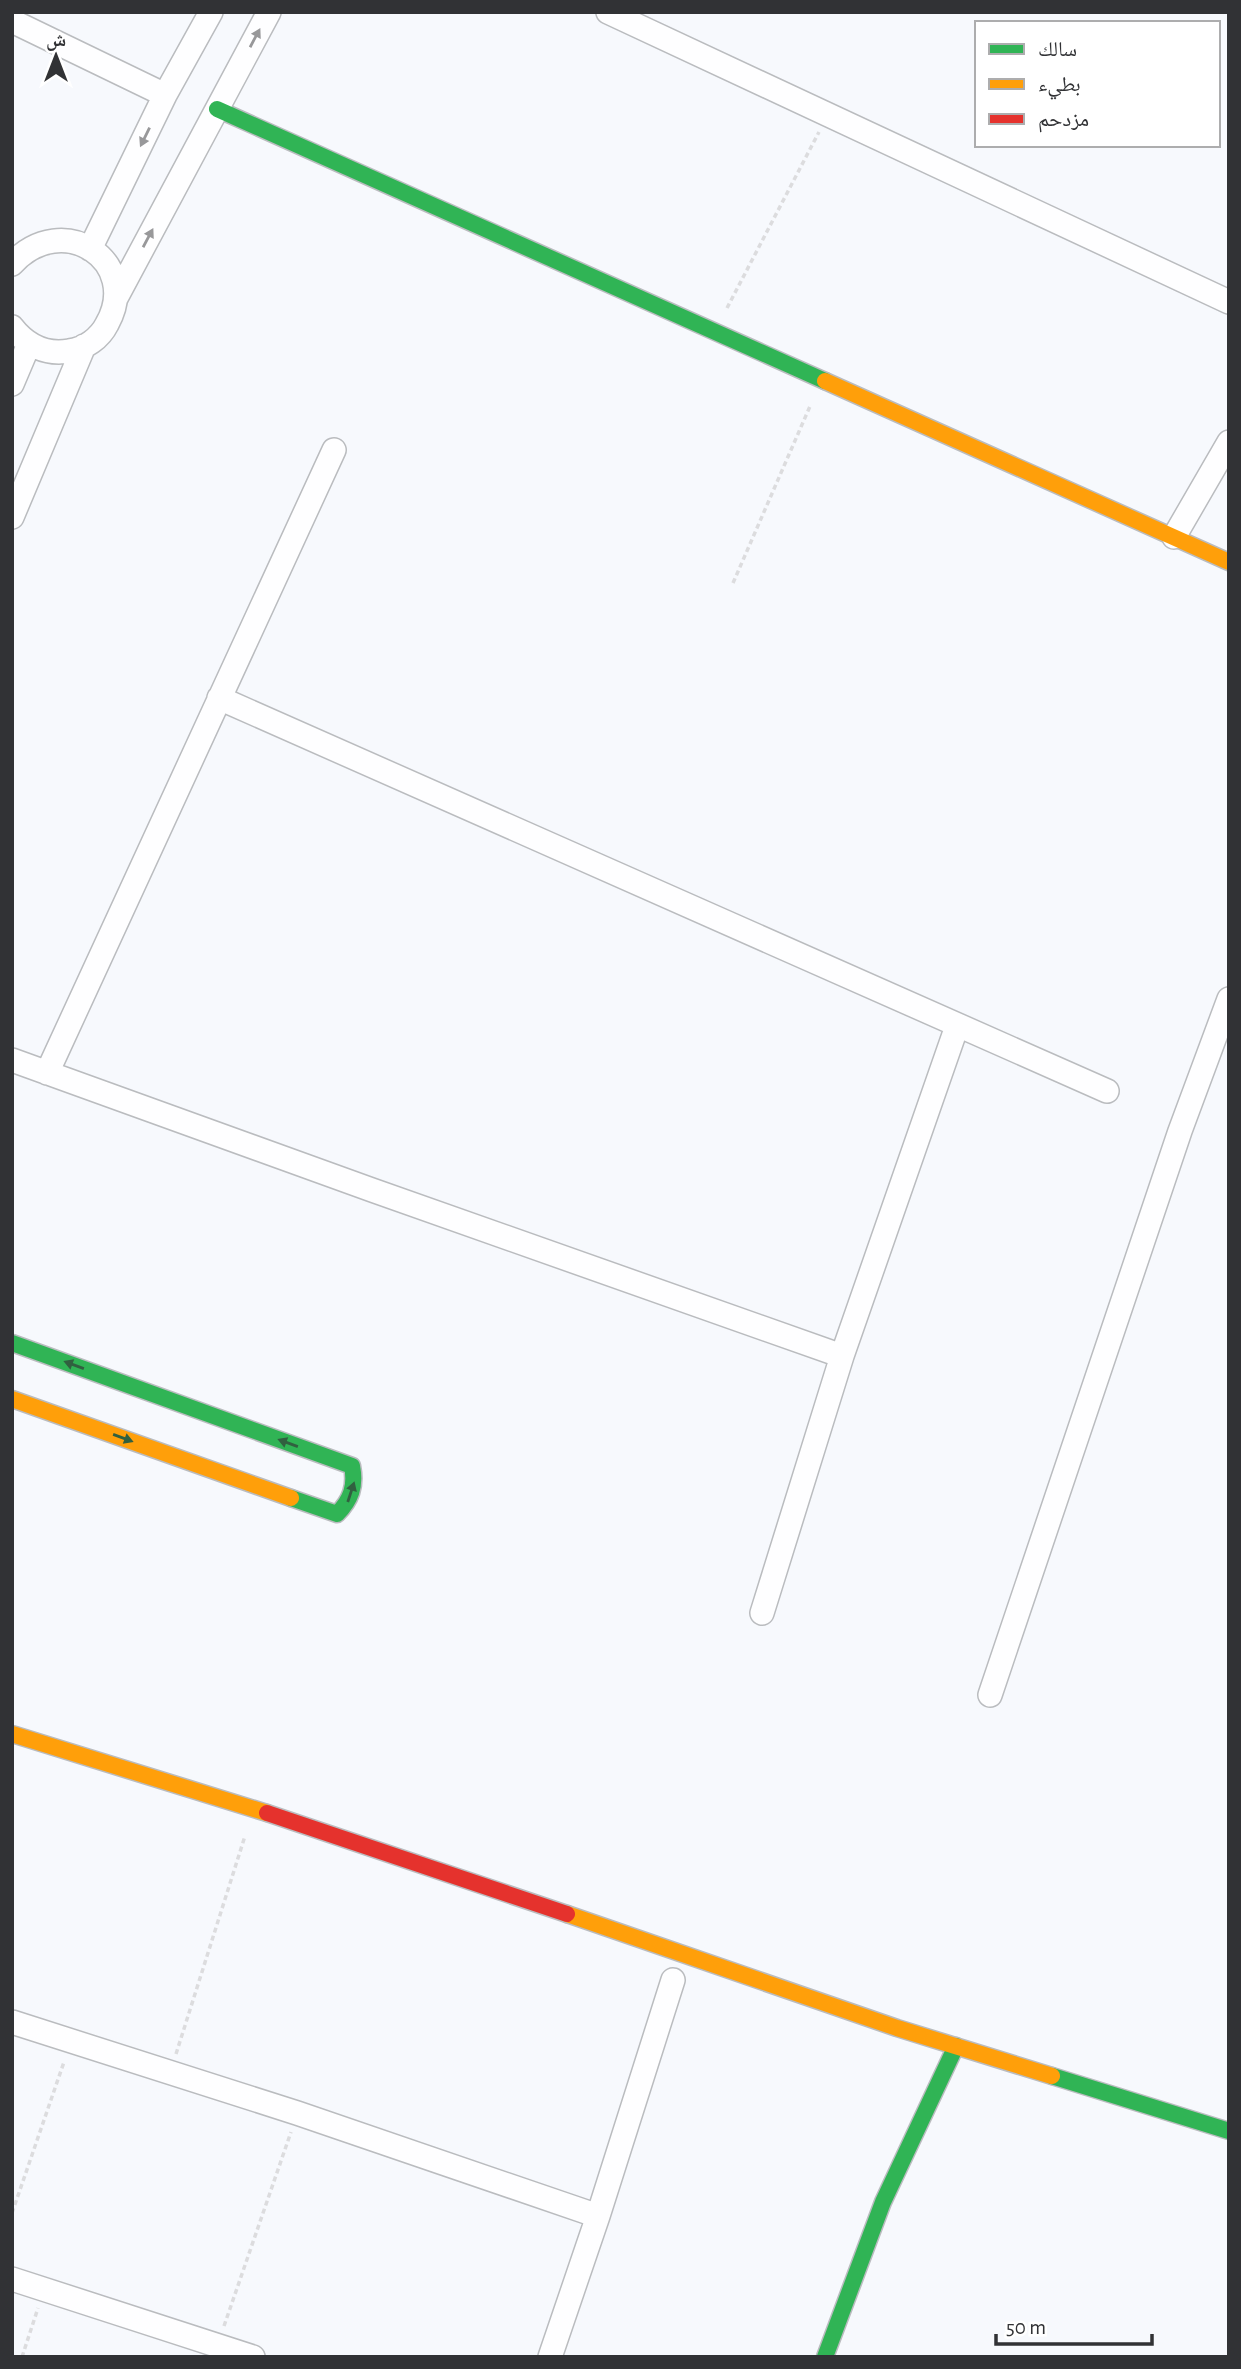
<svg xmlns="http://www.w3.org/2000/svg" width="1241" height="2369" font-family="'Alegreya Sans','Noto Naskh Arabic',sans-serif">
<style>
.lines{fill:none;stroke-linecap:round;stroke-linejoin:round}
.street-casing{stroke:#babcbf;stroke-width:26}
.fast-casing{stroke:#babcbf;stroke-width:19}
.slow-casing{stroke:#babcbf;stroke-width:19}
.jam-casing{stroke:#babcbf;stroke-width:19}
.path{stroke:#dcdcde;stroke-width:3.5;stroke-dasharray:5 3.5;stroke-linecap:butt}
.street{stroke:#fefeff;stroke-width:23}
.fast{stroke:#30b455;stroke-width:16}
.slow{stroke:#ff9f0a;stroke-width:16}
.jam{stroke:#e5322d;stroke-width:16}
.oneway{fill:#98989a}
.oneway2{fill:#316040}
</style>
<rect width="100%" height="100%" fill="#f7f9fd"/>
<g class="lines">
<g class="street-casing">
<path id="street" d="M608,12L1229,302
M12,21L165,95
M90,249L165,95L211,12
M12,264C63,208 142,262 107,324C100,338 85,349 69,351C46,355 26,345 12,327
M116,298L269,12
M12,384L29,344
M12,517L84,346
M1174,537L1229,442
M219,698L1107,1091
M12,1060L372,1190L842,1356
M47,1073L334,450
M762,1613L842,1356L957,1026
M990,1695L1180,1131L1229,999
M12,2022L297,2113L598,2216
M12,2279L253,2357
M550,2357L598,2216L673,1980"/>
</g>
<g class="fast-casing">
<path id="fast" d="M217,109L825,381
M12,1343L352,1466C356,1486 351,1500 337,1514L291,1498
M1052,2076L1229,2131
M825,2357L883,2202L956,2046"/>
</g>
<g class="slow-casing">
<path id="slow" d="M825,381L1229,562
M12,1399L291,1498
M12,1734L267,1813
M567,1914L897,2028L1052,2076"/>
</g>
<g class="jam-casing">
<path id="jam" d="M267,1813L567,1914"/>
</g>
<path class="path" d="M727,308L819,132
M733,583L811,404
M176,2054L245,1836
M12,2213L64,2062
M224,2326L291,2132
M22,2357L38,2308"/>
<use href="#street" class="street"/>
<use href="#fast" class="fast"/>
<use href="#slow" class="slow"/>
<use href="#jam" class="jam"/>
</g>
<defs><path id="oneway-solid" d="M-6-.8H1V-3.2L6.5 0L1 3.2V.8H-6Z" transform="scale(1.75)"/></defs>
<g class="oneway">
<use href="#oneway-solid" transform="translate(255 38) rotate(-62)"/>
<use href="#oneway-solid" transform="translate(145 137) rotate(116)"/>
<use href="#oneway-solid" transform="translate(148 238) rotate(-62)"/>
</g>
<g class="oneway2">
<use href="#oneway-solid" transform="translate(74 1365) rotate(-160)"/>
<use href="#oneway-solid" transform="translate(123 1438) rotate(20)"/>
<use href="#oneway-solid" transform="translate(288 1443) rotate(-160)"/>
<use href="#oneway-solid" transform="translate(351 1492) rotate(-72)"/>
</g>
<rect width="1241" height="2369" fill="none" stroke="#313235" stroke-width="28"/>
<rect x="975" y="21" width="245" height="126" fill="#ffffff" stroke="#adadae" stroke-width="2"/>
<rect x="989" y="44" width="35" height="10" fill="#30b455" stroke="#adadae" stroke-width="2"/>
<text x="1038" y="56" font-size="21" fill="#313235">سالك</text>
<rect x="989" y="79" width="35" height="10" fill="#ff9f0a" stroke="#adadae" stroke-width="2"/>
<text x="1038" y="91" font-size="21" fill="#313235">بطيء</text>
<rect x="989" y="114" width="35" height="10" fill="#e5322d" stroke="#adadae" stroke-width="2"/>
<text x="1038" y="126" font-size="21" fill="#313235">مزدحم</text>
<g transform="translate(56 56)" stroke="#ffffff" stroke-width="5" paint-order="stroke">
<path d="M0-5L12 26L0 18L-12 26Z" fill="#313235"/>
<text y="-10" font-size="19" font-weight="bold" text-anchor="middle" fill="#313235">ش</text>
</g>
<path d="M996 2334v10h156v-10" fill="none" stroke="#313235" stroke-width="3.5"/>
<text x="1006" y="2334" font-size="21" fill="#313235" stroke="#ffffff" stroke-width="5" paint-order="stroke">50 m</text>
</svg>
